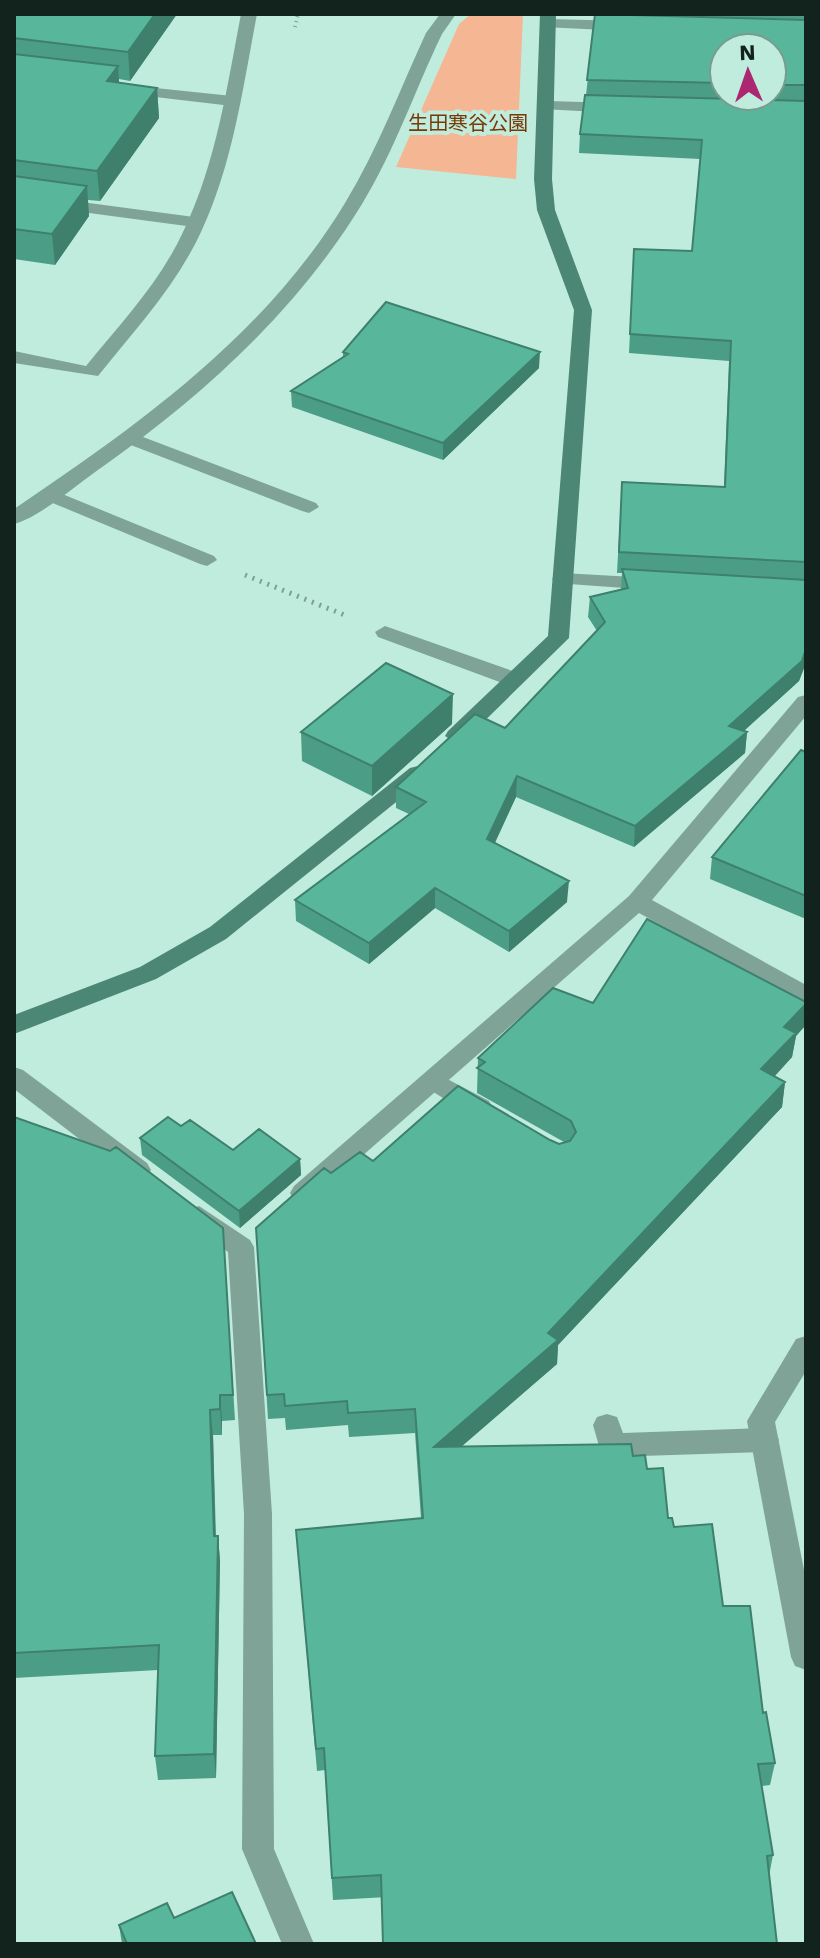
<svg xmlns="http://www.w3.org/2000/svg" width="820" height="1958" font-family="'Work Sans','Noto Sans JP',sans-serif">
<style>
.green{fill:#f4b693}
.lines{fill:none;stroke-linecap:round;stroke-linejoin:round}
.path-far1{stroke:#7ea094;stroke-width:4;stroke-dasharray:1 4;stroke-linecap:butt}
.path{stroke:#7ea094;stroke-width:5;stroke-dasharray:2 6;stroke-linecap:butt}
.lane{fill:#7fa497;fill-rule:evenodd}
.street{fill:#7fa497;fill-rule:evenodd}
.secondary{fill:#4c8674;fill-rule:evenodd}
.wall{fill:#4c9d85;fill-rule:evenodd}
.shaded-wall{fill:#3e806c}
.building{fill:#58b79b;stroke:#3e806c;stroke-width:2}
.labels{text-anchor:middle;stroke-width:8;stroke-linejoin:round;paint-order:stroke}
.far-park-label{font-size:20px;fill:#773806;stroke:#c0ecdd}
</style>
<rect width="100%" height="100%" fill="#c0ecdd"/>
<path class="green" d="M471,14H523L516,179L396,167L459,24Z"/>
<g class="lines">
<path class="path-far1" d="M295,27L298,14"/>
<path class="path" d="M245,575L347,616"/>
<path class="lane" d="M127,85L232,96L240,101L232,106L121,93V87Z
M14,193L194,217L203,222L194,227L14,203Z
M130,432L316,503L319,507L309,513L302,511L123,442L120,438Z
M50,489L214,556L217,560L207,566L200,564L43,499L40,495L43,491Z
M385,626L521,674L524,679L513,686L505,684L378,637L375,632Z
M434,1072L489,1101L493,1108L489,1115H471L425,1087L422,1081L425,1075Z
M607,1414L617,1417L623,1433L765,1428L775,1432L779,1440L775,1448L765,1452L611,1457L601,1453L593,1425L597,1417Z"/>
<path class="street" d="M241,14H257C243,87 233,164 201,232C176,286 134,331 98,376L14,363V351L86,366C121,323 160,282 183,232C216,164 227,87 241,14Z
M440,14H456L442,34C415,90 395,150 362,204C298,309 205,394 105,465C81,481 41,517 14,524V509C139,425 266,334 345,203C378,149 400,89 426,33Z
M549,19L626,21L634,26L626,31L543,27V21Z
M548,101L616,103L624,108L616,113L542,109L540,106Z
M562,573L652,578L662,584L652,590L555,583L552,579L555,575Z
M806,695V716L652,900L806,985V1005L639,913L312,1200L303,1203L294,1200L290,1193L294,1186L629,896L798,697Z
M14,1067L23,1070L147,1163L151,1170L147,1177L138,1180L129,1177L14,1089Z
M199,1206L250,1240L254,1247L272,1514L274,1849L314,1944H282L242,1849L244,1514L228,1252L190,1223L186,1216L190,1209Z
M806,1336V1371L775,1422L806,1580V1670L795,1666L791,1657L747,1421L796,1339Z"/>
<path class="secondary" d="M540,14H556L552,179L555,210L592,310L569,638L464,741L456,743L445,736L448,731L548,636L574,310L537,210L534,179Z
M418,766L429,773L426,778L226,939L156,979L14,1034V1015L140,967L210,927L410,768Z"/>
</g>
<path class="wall" d="M14,14H177L130,81L119,79V83L157,88L159,118L100,201L88,200L89,216L55,265L14,259Z
M595,14H806V663L799,681L744,731L747,732L745,753L634,847L516,797L495,843L567,902L509,952L435,908L369,964L296,921L295,900L409,814L396,808V787L505,728L597,631L588,617L590,597L621,589L622,573H617L622,482L724,487L729,361L629,353L634,249L692,251L700,159L579,153L580,134L586,95ZM724,48H772V96H724Z
M343,352L539,368L443,460L292,407L291,391L343,357Z
M452,724L372,796L302,761L301,732Z
M806,752V919L710,879L712,857Z
M806,1002L804,1027L796,1036L792,1057L774,1077L785,1082L782,1107L558,1345L557,1364L461,1447L633,1456L647,1469L668,1518L723,1606L763,1713L775,1763L770,1785L761,1786L773,1855L769,1876L333,1900L325,1770L317,1771L296,1530L421,1518L415,1433L349,1437L348,1425L286,1430L285,1418L268,1419L256,1228L331,1173L373,1161L550,1140L559,1144L564,1142L477,1093L478,1058L593,1003Z
M14,1117L223,1228L235,1420L222,1421V1435H213L216,1536H218L220,1561L216,1778L158,1780L155,1756L158,1670L14,1678Z
M181,1126L233,1150L300,1159L301,1175L240,1228L142,1155L140,1138Z
M174,1918L256,1944H122L119,1925Z"/>
<path class="shaded-wall" d="M155,14H177L130,81L128,52Z
M118,66L120,96L107,81Z
M157,88L159,118L100,201L97,171Z
M87,186L89,216L55,265L52,234Z
M540,352L539,368L443,460V443Z
M806,649V663L799,681L727,746L729,726Z
M453,694L452,724L372,796V766Z
M747,732L745,753L634,847L635,826Z
M517,776L516,797L487,859V839Z
M569,881L567,902L509,952V931Z
M435,888V908L369,964V943Z
M806,1004L804,1027L796,1036L792,1057L758,1094L761,1069L784,1027Z
M785,1082L782,1107L558,1345L557,1364L433,1471L434,1447L548,1333Z
M300,1159L301,1175L240,1228L239,1211Z
M220,1395L222,1421V1435L220,1409Z
M210,1410L213,1435L216,1561L214,1536Z
M218,1536L220,1561L216,1778L214,1754Z"/>
<path class="building" d="M14,14H155L128,52L14,38Z
M595,14L806,20V85H772V48H724V83L587,80Z
M14,54L118,66L107,81L157,88L97,171L14,160Z
M585,95L806,101V562L619,552L622,482L725,487L731,341L630,334L634,249L692,251L702,140L580,134Z
M14,176L87,186L52,234L14,229Z
M386,302L540,352L443,443L291,391L348,354L343,352Z
M622,569L806,580V649L802,661L729,726L747,732L635,826L517,776L487,839L569,881L509,931L435,888L369,943L295,900L426,802L396,787L475,714L505,728L605,622L590,597L628,588Z
M386,663L453,694L372,766L301,732Z
M801,750L806,752V896L712,857Z
M647,919L806,1002V1004L784,1027L796,1033L761,1069L785,1082L548,1333L558,1340L434,1447L631,1444L633,1456L645,1455L647,1469L663,1468L668,1518H672L674,1527L712,1524L723,1606H750L763,1713L766,1712L775,1763L758,1764L773,1855L767,1856L777,1944H383L381,1875L332,1878L324,1748L316,1749L296,1530L423,1518L415,1409L348,1413L347,1401L285,1406L284,1394L267,1395L256,1228L324,1168L331,1173L360,1152L373,1161L458,1086L550,1140L559,1144L570,1141L576,1132L571,1121L477,1068L485,1062L478,1058L553,988L593,1003Z
M14,1117L110,1151L116,1147L223,1228L233,1395H220V1409L210,1410L214,1536H218L214,1754L155,1756L159,1645L14,1653Z
M168,1117L181,1126L190,1120L233,1150L259,1129L300,1159L239,1211L140,1138Z
M232,1892L256,1944H127L119,1925L167,1903L174,1918Z"/>
<g class="labels">
<g class="far-park-label">
<text x="468" y="130">生田寒谷公園</text>
</g>
</g>
<rect width="820" height="1958" fill="none" stroke="#12231d" stroke-width="32"/>
<g transform="translate(748 72) rotate(358)"><circle r="38" fill="#c0ecdd" stroke="#7a9c90" stroke-width="2"/>
<path d="M0-6L14 30L0 20L-14 30Z" fill="#ac2771"/>
<text y="-12" font-size="22" font-weight="bold" text-anchor="middle" fill="#12231d">N</text>
</g>
</svg>
